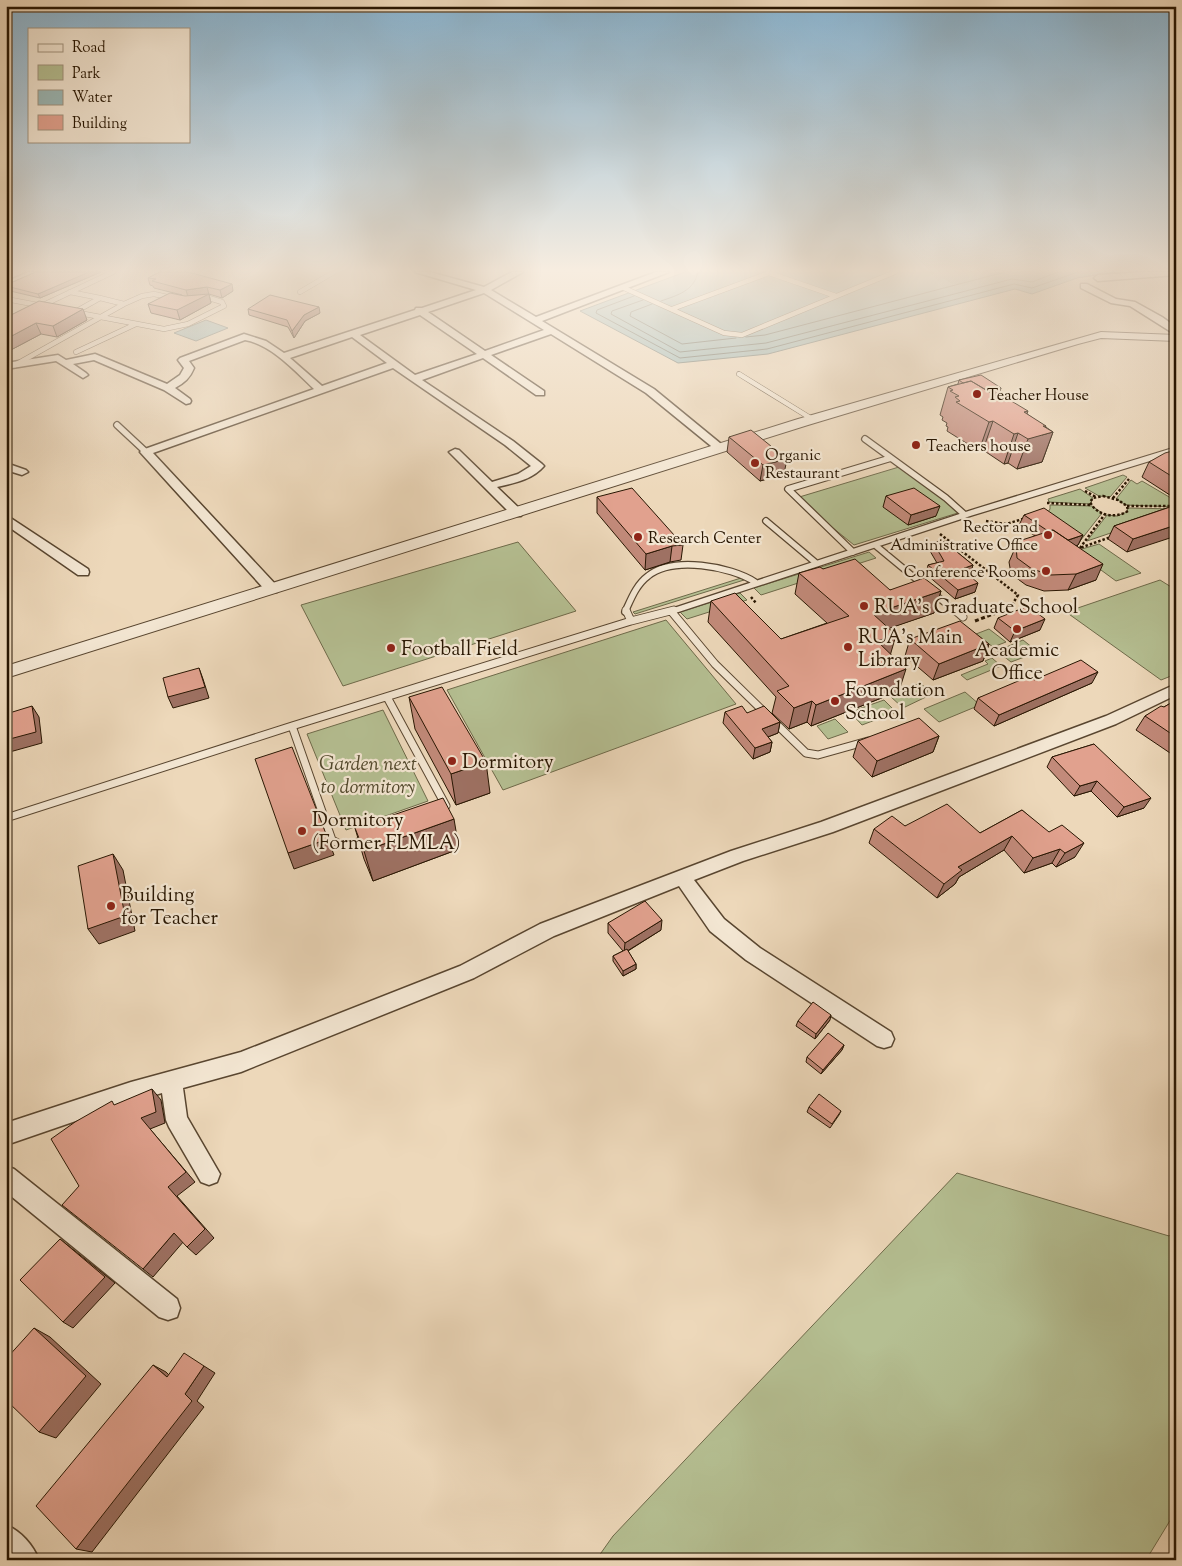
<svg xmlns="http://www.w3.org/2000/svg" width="1182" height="1566" font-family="'Sorts Mill Goudy',serif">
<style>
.green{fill:#b5bf92;stroke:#6e6a4a}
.water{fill:#9bb8b6;stroke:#6d776e}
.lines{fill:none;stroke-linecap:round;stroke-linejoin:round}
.shore{stroke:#62675c;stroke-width:1}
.service-far2-casing{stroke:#594630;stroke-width:5.5}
.service-far1-casing{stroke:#594630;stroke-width:8}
.service-casing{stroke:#594630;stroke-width:9}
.minor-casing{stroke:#594630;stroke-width:3}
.tertiary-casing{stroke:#594630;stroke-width:2}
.path-far1{stroke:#281602;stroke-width:2.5;stroke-dasharray:2.5 2;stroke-linecap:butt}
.path{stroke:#281602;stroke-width:3;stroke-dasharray:4 2.5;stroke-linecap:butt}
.service-far2{stroke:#f3e6d2;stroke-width:4.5}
.service-far1{stroke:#f3e6d2;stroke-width:5.5}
.service{stroke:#f3e6d2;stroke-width:7}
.minor{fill:#f3e6d2;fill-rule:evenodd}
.tertiary{fill:#f3e6d2;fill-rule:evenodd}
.wall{fill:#c28a7a;stroke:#281602}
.shaded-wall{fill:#9e7163;stroke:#281602}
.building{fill:#e1a18e;stroke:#281602}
.poi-dot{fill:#8f2418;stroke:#f3e6d2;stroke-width:2}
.labels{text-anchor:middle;stroke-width:4.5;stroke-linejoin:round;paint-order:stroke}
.far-poi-label{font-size:16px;fill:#281602;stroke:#f3e6d2;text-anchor:start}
.poi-label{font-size:20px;fill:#281602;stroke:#f3e6d2;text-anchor:start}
.park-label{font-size:20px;font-style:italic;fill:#52492d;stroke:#f3e6d2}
</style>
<rect width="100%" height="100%" fill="#edd8ba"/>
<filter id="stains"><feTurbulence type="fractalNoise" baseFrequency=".004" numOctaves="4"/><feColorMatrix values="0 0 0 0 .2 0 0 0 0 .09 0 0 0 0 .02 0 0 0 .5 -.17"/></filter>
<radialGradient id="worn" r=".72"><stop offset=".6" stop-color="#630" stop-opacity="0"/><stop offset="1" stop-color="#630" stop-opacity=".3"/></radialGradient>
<path class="green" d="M899,467L961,512L854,545L796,498Z
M1123,475L1127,477L1110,497L1099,496L1085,488Z
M1131,480L1137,484L1142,481L1176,501V507L1126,505L1116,499Z
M1080,489L1093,498L1090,504L1049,502L1048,499Z
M1050,505L1092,506L1102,513L1077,545L1046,515L1050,509Z
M1128,508L1176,509V511L1087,541L1107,515L1117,516L1127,512Z
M518,542L576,611L343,686L301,605Z
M1099,544L1141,573L1116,581L1075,551Z
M869,552L876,558L761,595L754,588Z
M741,578L744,580L635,614L633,612Z
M1160,580L1176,590V674L1161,680L1066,612Z
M740,593L747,600L687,619L680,612Z
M666,620L736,704L503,790L447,690Z
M989,629L1006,642L993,647L976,634Z
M1023,640L1038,652L1011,662L997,651Z
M992,658L1001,666L967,680L961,675L988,664L985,661Z
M920,683L927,689L928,696L903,708L890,696Z
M965,692L980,705L939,722L924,709Z
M884,700L896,712L862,725L850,712Z
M383,710L428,801L346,830L307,734Z
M835,719L848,732L828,739L817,726Z
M957,1173L1169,1236L1176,1230V1515L1171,1519L1146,1560H596L613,1536Z"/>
<path class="water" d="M685,272H1115L1077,278L1032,294L1015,289L768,354L678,363L580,311Z
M206,320L228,328L196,341L174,333Z"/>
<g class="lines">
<path class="shore" d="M634,296L597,310L596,313L680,358L767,349L1014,284L1032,288L1078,272
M643,300L612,311L611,314L680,352L766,343L1012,279L1032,282L1058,272
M661,301C678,295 694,291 698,272
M652,304L631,312L630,316L682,344L736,338
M746,337L765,335L1005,272"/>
<g class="service-far2-casing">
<path id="service-far2" d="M624,288L724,333L742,335L895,272
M70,292L100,298L75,312
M300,292L334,272
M100,298L124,304L142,296L154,294L172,298
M6,299L43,306
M41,306L113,272
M672,309L769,273L836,296
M74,312L164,329L188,324L224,306L222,302L209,298L200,299
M76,352L136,324
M15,365L124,304
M739,374L812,419"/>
</g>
<g class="service-far1-casing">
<path id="service-far1" d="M117,425L146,452
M865,439L946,498L965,515
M766,521L816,563
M875,545L956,612
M853,552L788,489L891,458
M625,612C631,599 636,585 648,576C673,556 730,566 755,582
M670,612L971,513L1176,450"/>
</g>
<g class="service-casing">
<path id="service" d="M626,610L631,621
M955,610L963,617
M671,611L715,664L806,753L818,755L868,741
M387,697L446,806
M292,726L332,840L343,846L369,839
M6,818L292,726L631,621L674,610"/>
</g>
<g class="minor-casing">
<path id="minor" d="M28,272H40L6,287V282Z
M415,272H430L484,287L512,272H523L491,290L536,317L656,272H669L542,321L654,389L726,448L724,450H716L646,393L551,334L491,355L544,391V395H536L483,358L422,380L513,441L542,464L544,466C532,480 514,483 497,487L521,510L523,513L521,516H513L449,452L455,449L459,450L492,482L518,474L531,466L505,445L393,368L153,453L277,586L279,589L277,592H267L140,452L142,450L314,389C295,371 272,345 245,340L189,361L194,368C190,378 184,383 175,388L190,399L191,401L190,403L186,404L164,390L94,360L73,364L86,373L88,375L83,378L56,361L6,369V363L58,355L66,360L95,354L167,384L180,375L184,368L178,360L180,358L244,334L266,341L284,353L415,310L416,308H422L476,290ZM484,293L544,330L485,351L428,312ZM420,315L477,354L415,375L360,335ZM352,337L387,363L322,386L290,358Z
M1145,272H1176V275L1098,281L1094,278L1098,275Z
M1081,284H1087L1116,299L1135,302L1162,317L1176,327V335L1130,306L1111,303L1081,288Z
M6,463L26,470L28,472L22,475L6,470Z
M6,515L88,569L89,572L88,575H78L6,525Z
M1176,684V695L1116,724L833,832L743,861L694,880L724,919L760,948L891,1032L894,1039L891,1046L884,1048L877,1046L746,960L710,931L679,886L554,936L474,978L241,1072L183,1088L187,1117L220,1174L217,1182L209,1185L201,1182L169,1127L166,1120L162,1093L131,1102L6,1145V1123L131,1082L241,1052L460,966L540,924L731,851L821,822L1106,716Z
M6,1166L14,1169L177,1299L180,1308L177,1317L168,1320L159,1317L6,1192Z
M6,1525C21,1531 33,1545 39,1560H6Z"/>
</g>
<g class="tertiary-casing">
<path id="tertiary" d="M1101,332L1176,335V341L1101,338L1078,344L808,425L6,678V666L798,419Z"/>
</g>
<path class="path-far1" d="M1085,491L1096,497
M1103,496L1118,500L1127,506L1128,511C1115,519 1097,516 1090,502L1093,498Z
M1113,498L1129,479
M1047,503L1091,505
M1127,506H1176
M986,521L1006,524L1023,519
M940,534L1018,595L1012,605L1001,612
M1080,548L1105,514
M1077,549L1111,537
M751,597L756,603"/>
<path class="path" d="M975,621L1004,610"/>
<use href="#service-far2" class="service-far2"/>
<use href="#service-far1" class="service-far1"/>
<use href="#service" class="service"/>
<use href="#minor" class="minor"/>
<use href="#tertiary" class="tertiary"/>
</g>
<path class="wall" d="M36,272H101L40,298L6,290V285Z
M160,272L233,291L222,298L209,294L211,303L180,320L151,313L148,304L182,295L154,288L153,286L150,285L148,278Z
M248,309L320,313L305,321L294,338L288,327L249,315Z
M6,316H9L87,320L57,337L41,334L7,352H6Z
M959,380L1001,388L998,397L1027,414L1053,432L1042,462L1017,469L1008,463L1004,464L983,450L979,451L947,431L948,427L946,426L947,423L942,420L943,417L940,415L948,387L958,384Z
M729,437L784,474L760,481L727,452Z
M1176,450V499L1142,477L1149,462Z
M886,496L936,516L908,525L883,507Z
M597,497L683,545L681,560L670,562L645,570L597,513Z
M1176,505L1127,552L1108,539L1114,526Z
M1024,515L1083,535L1078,545L1077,546L1096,580L1068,590L1044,591L1026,585L1011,574L1009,562L1016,546L1035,536L1019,525Z
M933,542L957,552L973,565L970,574L969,575L975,592L955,599L926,574L928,565L937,563L930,551Z
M823,569L890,590L941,591L934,613L889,628L890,654L899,691L811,726L807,722L789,729L772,713L776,697L708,622L711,601L781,639L827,623L795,594L799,573Z
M998,618L1040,630L1010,642L994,628Z
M910,639L989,644L983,661L933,680L905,656Z
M1034,680L1092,683L994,726L974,709L978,698Z
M409,697L490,793L456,805L415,729Z
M1176,700V757L1136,730L1145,716L1164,707Z
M725,712L747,713L780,722L778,733L768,737L772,742L770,752L753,759L723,723Z
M939,736L933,752L872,777L853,757L858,741Z
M1094,744L1144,808L1117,817L1091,791L1074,796L1047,767L1052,757Z
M1022,810L1075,857L1056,867L1052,863L1024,873L1004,850L959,877L955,884L937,898L869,843L874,829L905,826L980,833Z
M355,828L459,849L373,881L364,859Z
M608,923L661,930L628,951L636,964V969L623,976L613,961V956L623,951L608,933Z
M830,1020L815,1039L796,1026L798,1021Z
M844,1045L842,1050L821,1074L806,1062L807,1057Z
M809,1107L841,1111L839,1115L830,1128L807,1112Z"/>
<path class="shaded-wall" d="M89,272H101L40,298L38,294Z
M232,284L233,291L222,298L220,290Z
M207,287L211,303L180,320L177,310L188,297L186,290Z
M319,307L320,313L305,321L294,338L292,331L304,315Z
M83,309L87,320L57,337L53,326Z
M36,323L41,334L7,352L6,351V339Z
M1001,388L998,398L980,393Z
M1028,411L1020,434L1018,433L1008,463L1004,464L1014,434L1024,412Z
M993,421L983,450L979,451L989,422Z
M1043,426H1046L1042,435L1053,432L1042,462L1017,469L1028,439Z
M787,459L784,474L760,481L763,465Z
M940,506L936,516L908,525L911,515Z
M1176,525V536L1127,552L1133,539Z
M1083,535L1078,545L1058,552L1063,542Z
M672,546L670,562L645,570L646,554Z
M1103,564L1096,580L1068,590L1076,574Z
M973,565L970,574L959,578L962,569Z
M978,583L975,592L955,599L958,590Z
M941,591L934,613L867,636L873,614Z
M1045,619L1040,630L1010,642L1015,631Z
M896,635L890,656L877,641Z
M989,644L983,661L933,680L939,664Z
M199,668L203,679L209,698L173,708L168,697Z
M906,669L899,691L811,726L816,705Z
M1098,672L1092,683L994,726L999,715Z
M812,701L807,722L789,729L794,708Z
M32,706L39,717L42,743L6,753V740Z
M780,722L778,733L760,740L762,729Z
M939,736L933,752L872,777L877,761Z
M772,742L770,752L753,759L755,748Z
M486,762L490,793L456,805L451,774Z
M1097,781L1091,791L1074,796L1080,786Z
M1151,798L1144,808L1117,817L1124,807Z
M454,819L459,849L373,881L364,851Z
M1012,836L1004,850L959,877L955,884L937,898L944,884L958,867Z
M328,839L334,855L294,869L288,853Z
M1084,843L1075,857L1056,867L1065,853Z
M1060,849L1052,863L1024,873L1033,858Z
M113,854L123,870L135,931L99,944L88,929Z
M662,920L661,930L624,953L625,943Z
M636,964V969L623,976V971Z
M831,1015L830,1020L815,1039L816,1034Z
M844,1045L842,1050L821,1074L823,1070Z
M152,1089L161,1100L165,1123L150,1129L195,1182L177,1196L214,1238L196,1255L187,1247L168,1187L141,1118Z
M174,1233L184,1241L153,1277L143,1269Z
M60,1239L115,1283L73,1328L63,1322Z
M34,1328L50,1337L101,1384L56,1438L39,1432Z
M153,1365L166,1372L179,1385L167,1377Z
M204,1366L215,1373L197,1401L204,1407L92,1552L76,1549L185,1394Z"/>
<path class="building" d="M36,272H89L38,294L6,286V285Z
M160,272H188L232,284L220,290L207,287L186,290L152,281L156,279L148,278Z
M170,293L185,296L209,294L177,310L148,304Z
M270,295L319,307L304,315L292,331L287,320L248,309Z
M39,301L83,309L53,326L36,323L6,339V316H9Z
M981,375L1001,388L988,391L971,381L963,383L959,380Z
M971,381L1004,401L1008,399L1028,411L1024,412L1046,426H1043L1053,432L1028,439L1018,433L1014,434L993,421L989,422L956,402L960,401L955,397L959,396L950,391L953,390L948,387Z
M751,430L787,459L763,465L729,437Z
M1176,450V479L1149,462L1165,453Z
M632,488L683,545L672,546L646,554L597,497Z
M914,488L940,506L911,515L886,496Z
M1176,505V525L1133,539L1114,526Z
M1044,508L1083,535L1068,540L1053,530L1048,531L1024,515Z
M1053,530L1103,564L1076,574L1051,575L1032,569L1017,558L1016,546L1022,540Z
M951,541L957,552L973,565L962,569L978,583L958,590L928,565L944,561L933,542Z
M855,559L890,590L924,578L941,591L873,614L896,635L877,641L906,669L816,705L812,701L794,708L777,691L789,686L711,601L735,593L781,639L849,616L799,573L820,567L823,569Z
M1028,606L1045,619L1015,631L998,618Z
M960,621L989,644L939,664L910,639Z
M1081,660L1098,672L999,715L978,698L1030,676L1034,680Z
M199,668L205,687L168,697L163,678Z
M442,687L486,762L451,774L409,697Z
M1176,700V737L1145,716L1161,706L1164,707Z
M32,706L36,732L6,740V714Z
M742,706L747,713L764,706L780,722L762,729L772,742L755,748L725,712Z
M919,718L939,736L877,761L858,741Z
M1094,744L1151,798L1124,807L1097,781L1080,786L1052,757Z
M292,747L328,839L288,853L255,759Z
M443,798L454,819L364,851L355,828Z
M947,804L980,833L1022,810L1049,832L1062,825L1084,843L1065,853L1060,849L1033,858L1012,836L958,867L962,870L944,884L874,829L892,816L905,826Z
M113,854L125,916L88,929L78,866Z
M645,901L662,920L625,943L608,923Z
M627,949L636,964L623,971L613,956Z
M813,1002L831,1015L816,1034L798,1021Z
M828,1033L844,1045L823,1070L807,1057Z
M152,1089L156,1112L141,1118L186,1172L168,1187L205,1229L187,1247L174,1233L143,1269L62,1205L79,1186L51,1139L75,1122L112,1101L114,1105Z
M819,1094L841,1111L832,1124L809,1107Z
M60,1239L105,1277L63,1322L20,1280Z
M34,1328L86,1376L39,1432L6,1400V1359Z
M184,1353L204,1366L185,1394L192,1401L76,1549L36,1506L153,1365L167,1377Z"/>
<linearGradient id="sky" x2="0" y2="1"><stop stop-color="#89b6d4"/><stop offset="0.55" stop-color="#f7ede0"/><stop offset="1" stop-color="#f7ede0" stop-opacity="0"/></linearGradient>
<rect width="1182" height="492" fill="url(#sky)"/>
<g class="poi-dot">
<circle cx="977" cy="394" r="5"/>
<circle cx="916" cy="445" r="5"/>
<circle cx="755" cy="463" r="5"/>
<circle cx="1048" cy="535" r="5"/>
<circle cx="638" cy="537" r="5"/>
<circle cx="1046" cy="571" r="5"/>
<circle cx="864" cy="606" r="5"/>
<circle cx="1017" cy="629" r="5"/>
<circle cx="848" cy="647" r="5"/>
<circle cx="391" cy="648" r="5"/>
<circle cx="835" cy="701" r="5"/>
<circle cx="452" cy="761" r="5"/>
<circle cx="302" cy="831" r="5"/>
<circle cx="111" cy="906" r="5"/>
</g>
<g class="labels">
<g class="far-poi-label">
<text x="987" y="400">Teacher House</text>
<text x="926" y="451">Teachers house</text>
<text x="765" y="460">Organic<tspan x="765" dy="18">Restaurant</tspan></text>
<text x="1038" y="532" text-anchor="end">Rector and<tspan x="1038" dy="18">Administrative Office</tspan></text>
<text x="648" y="543">Research Center</text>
<text x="1036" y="577" text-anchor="end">Conference Rooms</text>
</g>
<g class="poi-label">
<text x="874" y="613">RUA's Graduate School</text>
<text x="858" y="643">RUA's Main<tspan x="858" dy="23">Library</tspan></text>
<text x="401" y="655">Football Field</text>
<text x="1017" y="656" text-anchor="middle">Academic<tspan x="1017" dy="23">Office</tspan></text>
<text x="845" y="696">Foundation<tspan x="845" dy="23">School</tspan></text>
<text x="462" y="768">Dormitory</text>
<text x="312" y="826">Dormitory<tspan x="312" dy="23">(Former FLMLA)</tspan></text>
<text x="121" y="901">Building<tspan x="121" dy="23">for Teacher</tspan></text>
</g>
<g class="park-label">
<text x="368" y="770">Garden next<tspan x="368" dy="23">to dormitory</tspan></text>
</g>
</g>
<rect width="1182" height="1566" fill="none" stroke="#edd8ba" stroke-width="25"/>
<rect x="8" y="8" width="1167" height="1551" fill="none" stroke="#281602" stroke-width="2.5"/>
<rect x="12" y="12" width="1157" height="1541" fill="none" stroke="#281602"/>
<rect x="28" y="28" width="162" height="115" fill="#f3e6d2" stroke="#a2937f"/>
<rect x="38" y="44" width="25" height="8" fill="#f3e6d2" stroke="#a2937f"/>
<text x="72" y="52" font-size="15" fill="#281602">Road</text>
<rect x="38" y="65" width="25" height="15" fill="#b5bf92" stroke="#a2937f"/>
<text x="72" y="78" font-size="15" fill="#281602">Park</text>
<rect x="38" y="90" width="25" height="15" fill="#9bb8b6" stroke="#a2937f"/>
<text x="72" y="102" font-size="15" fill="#281602">Water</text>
<rect x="38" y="115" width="25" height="15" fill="#e1a18e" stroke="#a2937f"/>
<text x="72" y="128" font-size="15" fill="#281602">Building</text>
<rect width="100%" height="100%" filter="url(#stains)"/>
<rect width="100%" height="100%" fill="url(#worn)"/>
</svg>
